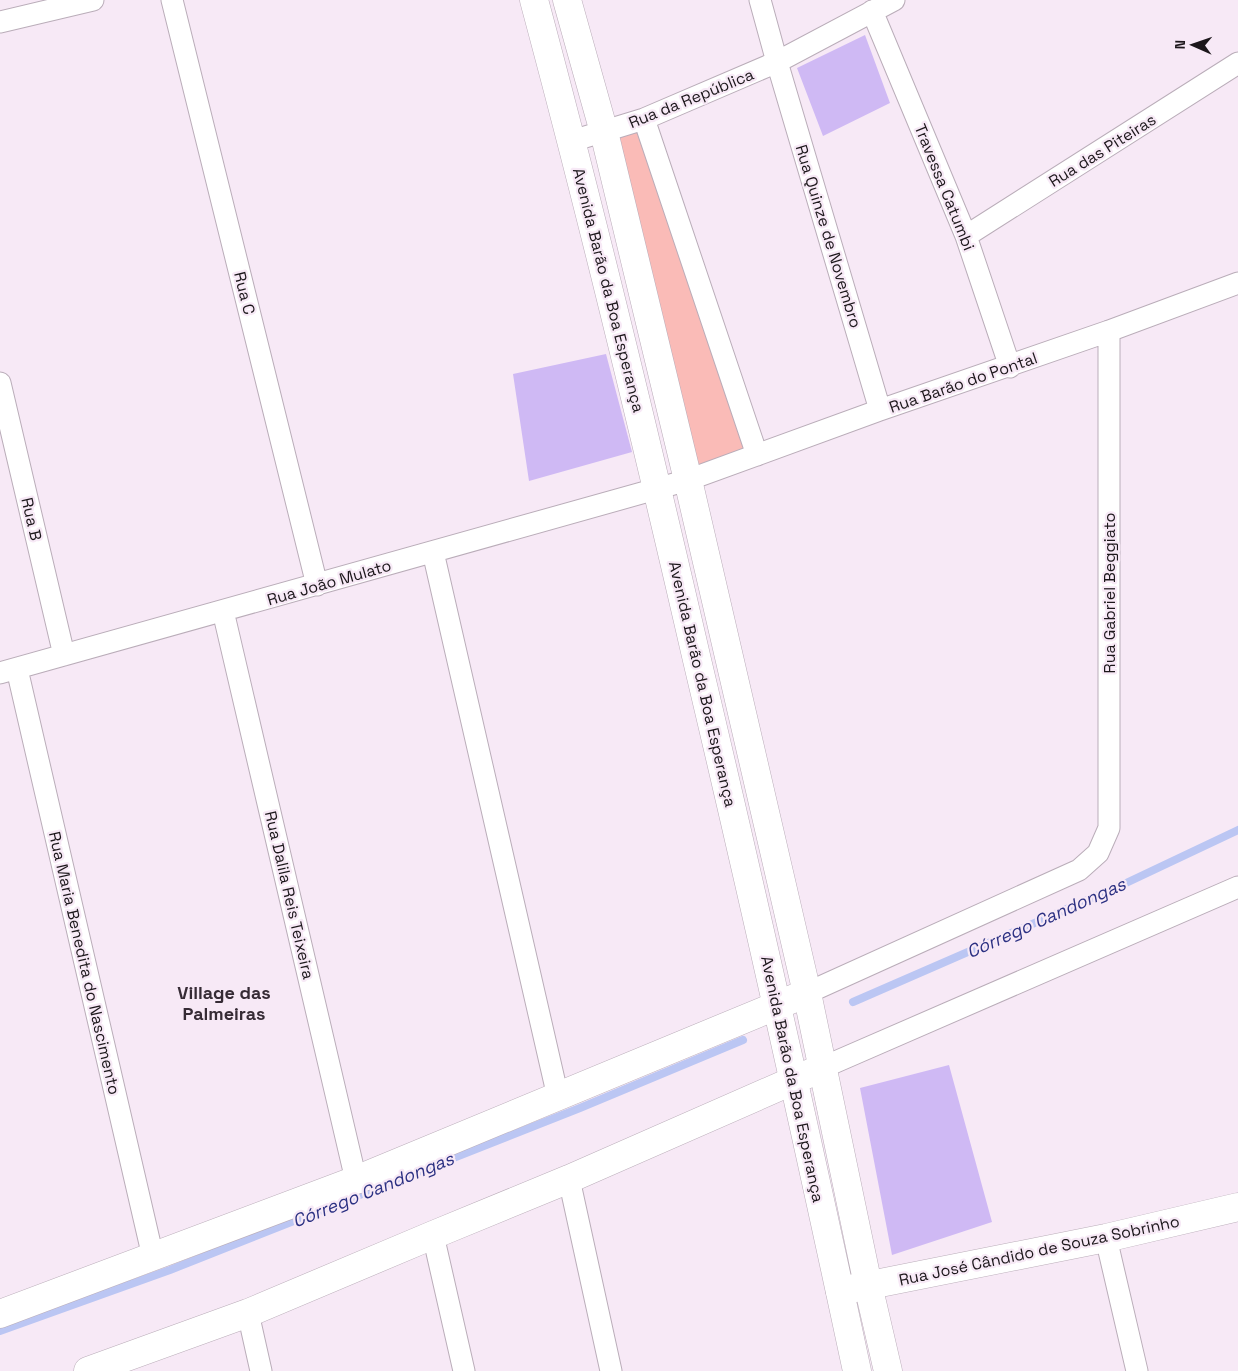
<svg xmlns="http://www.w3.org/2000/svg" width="1238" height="1371" font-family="'Space Grotesk',sans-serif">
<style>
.green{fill:#fabbb7}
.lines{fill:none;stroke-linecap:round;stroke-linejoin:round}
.stream{stroke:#bbc6f3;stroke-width:8}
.building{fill:#cfb9f4}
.minor-casing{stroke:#baadb9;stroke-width:23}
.tertiary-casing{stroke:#baadb9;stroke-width:29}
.secondary-casing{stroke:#baadb9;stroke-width:29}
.minor{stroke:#fff;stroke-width:21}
.tertiary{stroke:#fff;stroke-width:28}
.secondary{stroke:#fff;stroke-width:28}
.labels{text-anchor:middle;stroke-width:4.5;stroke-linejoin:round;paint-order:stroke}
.street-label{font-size:16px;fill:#1c171b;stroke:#f7e9f6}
.water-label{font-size:18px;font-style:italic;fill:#2b3082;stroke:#f7e9f6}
.neighbourhood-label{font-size:18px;font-weight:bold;fill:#362b35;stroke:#f7e9f6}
</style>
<rect width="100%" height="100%" fill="#f7e9f6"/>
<path class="green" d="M644,121L745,452L690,472L609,132Z"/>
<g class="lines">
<path class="stream" d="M853,1002L1124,884L1238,830
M0,1331L170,1270L580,1108L743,1040"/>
</g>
<path class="building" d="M865,35L890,103L823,136L797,68Z
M606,354L632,452L529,481L513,374Z
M949,1065L992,1222L892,1255L860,1088Z"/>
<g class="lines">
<g class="minor-casing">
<path id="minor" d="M172,0L317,585
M760,0L777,62L880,410
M872,11L966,236L1010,367
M0,22L93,0
M644,119L757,455
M572,141L644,119L777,62L894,0
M966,236L1238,63
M0,383L64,655
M433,552L558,1097
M223,611L356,1180
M17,669L153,1257
M0,673L688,480L880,410L1109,331L1238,283
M807,993L1079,870L1098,853L1109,828V331
M824,1067L1238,887
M569,1179L611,1371
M433,1235L464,1371
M1106,1238L1137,1371
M248,1313L261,1371"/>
</g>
<g class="tertiary-casing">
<path id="tertiary" d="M840,1291L1106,1238L1238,1207
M0,1314L356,1180L807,993
M88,1371L248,1313L433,1235L569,1179L824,1067"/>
</g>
<g class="secondary-casing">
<path id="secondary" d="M534,0C593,219 646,439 697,660C753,896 806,1133 857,1371
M567,0L604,132L688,480L807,993L868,1285L888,1371"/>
</g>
<use href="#minor" class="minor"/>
<use href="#tertiary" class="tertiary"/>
<use href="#secondary" class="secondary"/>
</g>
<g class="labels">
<g class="street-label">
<text transform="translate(691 98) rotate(-22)" y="6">Rua da República</text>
<text transform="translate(1102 150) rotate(-32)" y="6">Rua das Piteiras</text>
<text transform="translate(945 187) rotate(68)" y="6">Travessa Catumbi</text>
<text transform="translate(829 236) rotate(73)" y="6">Rua Quinze de Novembro</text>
<text transform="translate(609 290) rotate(76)" y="6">Avenida Barão da Boa Esperança</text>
<text transform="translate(245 293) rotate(76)" y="6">Rua C</text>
<text transform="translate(963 382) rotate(-19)" y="6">Rua Barão do Pontal</text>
<text transform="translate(32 519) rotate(77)" y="6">Rua B</text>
<text transform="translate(329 582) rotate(-16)" y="6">Rua João Mulato</text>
<text transform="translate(1109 593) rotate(-90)" y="6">Rua Gabriel Beggiato</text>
<text transform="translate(703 684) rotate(77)" y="6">Avenida Barão da Boa Esperança</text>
<text transform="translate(290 895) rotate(77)" y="6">Rua Dalila Reis Teixeira</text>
<text transform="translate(85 963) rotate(77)" y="6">Rua Maria Benedita do Nascimento</text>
<text transform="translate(793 1079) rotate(78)" y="6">Avenida Barão da Boa Esperança</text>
<text transform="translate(1039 1250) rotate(-12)" y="6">Rua José Cândido de Souza Sobrinho</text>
</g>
<g class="water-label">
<text transform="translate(1046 918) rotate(-24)" y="6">Córrego Candongas</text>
<text transform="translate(373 1190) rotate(-22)" y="6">Córrego Candongas</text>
</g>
<g class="neighbourhood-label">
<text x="224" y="999">Village das<tspan x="224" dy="21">Palmeiras</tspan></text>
</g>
</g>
<g transform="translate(1193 45) rotate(272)" stroke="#f7e9f6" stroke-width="4" paint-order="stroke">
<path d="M0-4L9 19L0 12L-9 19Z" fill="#1c171b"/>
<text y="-8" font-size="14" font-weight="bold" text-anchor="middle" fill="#1c171b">N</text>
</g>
</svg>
